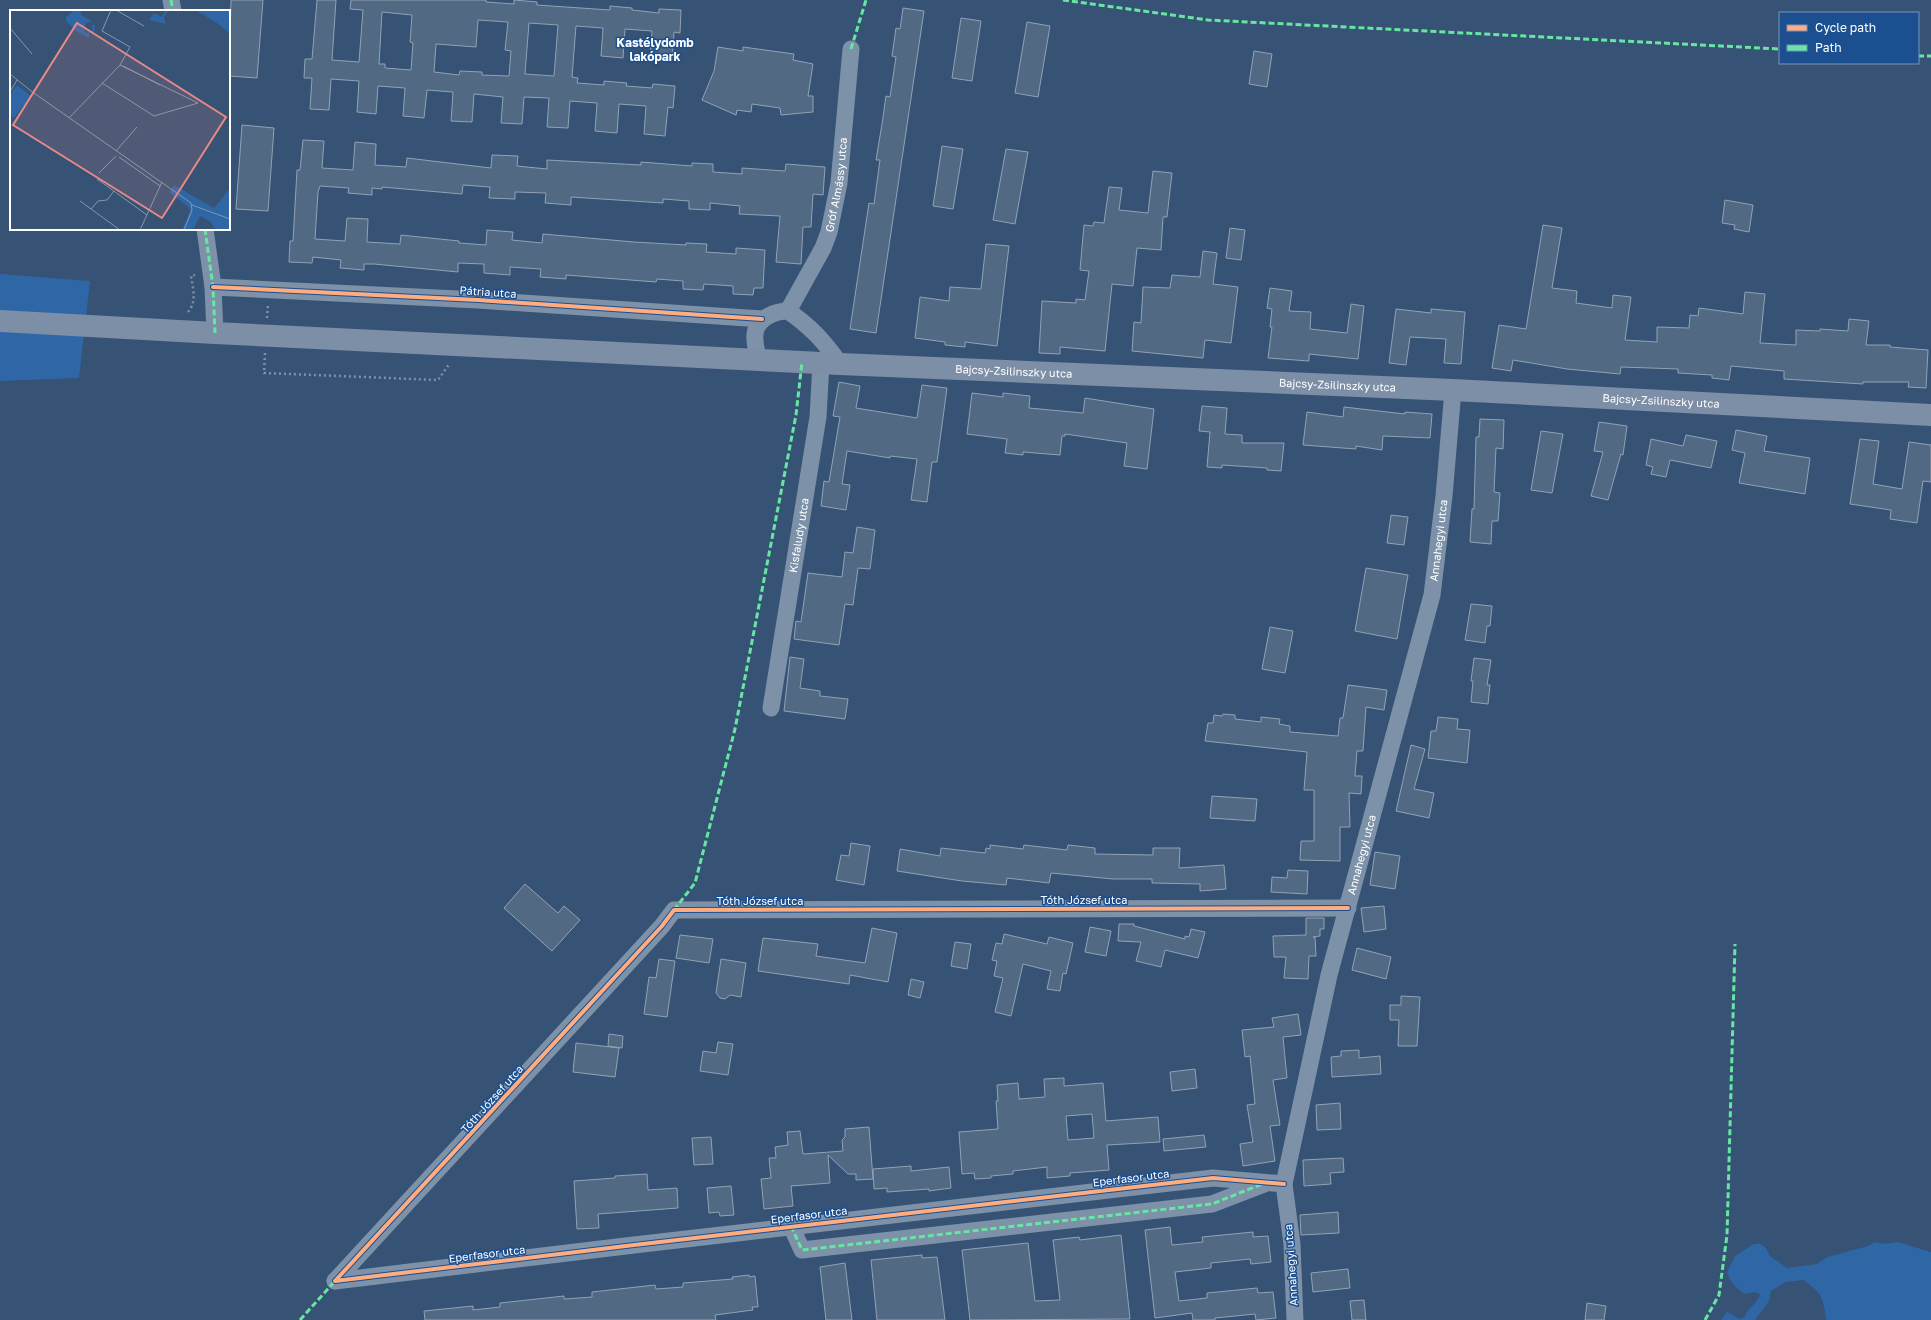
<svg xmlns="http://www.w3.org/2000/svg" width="1931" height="1320" font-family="'Golos Text',sans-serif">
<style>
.green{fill:#2f66a5}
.building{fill:#526984;stroke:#92a2b6;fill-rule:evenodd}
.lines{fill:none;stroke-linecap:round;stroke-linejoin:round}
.path{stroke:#7d92a8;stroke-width:2.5;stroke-dasharray:2 3;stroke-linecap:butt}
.minor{stroke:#7d92a8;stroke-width:17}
.major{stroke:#7d8ea7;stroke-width:22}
.quiet{stroke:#66e7a1;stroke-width:3;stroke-dasharray:6 3;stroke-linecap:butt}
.cycleway-casing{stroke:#1b4f8f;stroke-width:6}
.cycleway{stroke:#ffac80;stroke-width:4}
.labels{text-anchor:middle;stroke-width:3;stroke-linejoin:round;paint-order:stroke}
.street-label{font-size:11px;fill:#fff;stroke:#1b4f8f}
.neighbourhood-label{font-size:12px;font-weight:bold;fill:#fff;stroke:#1b4f8f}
.inset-road{fill:none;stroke:#8697ac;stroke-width:1}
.view{fill:#e88989;fill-opacity:0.15;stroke:#e88989;stroke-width:2}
.inset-edge{fill:none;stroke:#fff;stroke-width:2}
</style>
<rect width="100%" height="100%" fill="#365274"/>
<path class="green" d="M0,274L90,281L79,378L0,381Z
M1875,1242L1884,1244L1898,1242L1931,1252V1320H1826C1824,1297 1821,1293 1803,1280L1785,1282L1771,1291L1769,1301L1755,1320H1721L1727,1312L1740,1319L1745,1317C1748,1306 1758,1304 1760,1294L1755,1292L1745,1294C1736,1288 1730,1283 1727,1272L1735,1256L1754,1244H1760L1766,1248L1770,1256L1787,1268L1817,1264L1827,1257L1868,1246Z"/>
<path class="building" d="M231,0H263L257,78L229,76Z
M317,0H336L332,60L359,62L363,10L350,9L351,0H486V2L514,4V0L537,2V5L595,9L610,10V6L632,8V10L659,13V9L681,10L680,33L674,32L672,60L650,59L652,31L625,29L623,58L601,56L603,28L576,26L572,77L578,78L577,83L604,85V81L627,83L626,86L652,88L653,84L675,86L673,108L668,107L665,136L644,134L646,106L619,104L617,133L595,131L597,103L570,101L568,128L547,127L549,98L524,97L522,124L501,123L503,97L474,94L472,122L451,121L453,92L427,90L424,118L403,116L405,88L378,86L376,114L357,112L359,81L331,79L329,110L310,109L312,78H304L305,59H312ZM382,12L412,15L410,42L413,43L411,70L385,68V64H379ZM478,20L508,22L505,50L511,51L509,76L482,75V72L460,71L459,75L434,72L436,44L476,47ZM529,23L558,25L554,76L525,74Z
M903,8L924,11L876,333L850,329L869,203L874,204L880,160H876L882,124L886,96L890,97L896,57L892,56L896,28L900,29Z
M961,18L981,21L972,81L952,78Z
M1027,22L1050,26L1038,97L1015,93Z
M718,47L743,51V47L794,54L793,60L813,64L808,96H813V112L781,115L780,108L752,104L751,112L737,110L736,115L702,100L714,71Z
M1254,51L1272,54L1267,87L1249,84Z
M242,125L274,128L268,211L236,209Z
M303,140L324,141L322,168L353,170L355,142L376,144L375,165L406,167L407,158L491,168L492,155L518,156L517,166L547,169V160L641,165V162L692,166V163L713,164V172L742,174V168L785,171L786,164L825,167L823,195L813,194L811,227H803L801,264L776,262L780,216L739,214L740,206L710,203V210L689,209V201L663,199V203L571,197V205L545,203L546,193L515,192V199L489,198L490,187L463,185L462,194L382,187V189L372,188V195L348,193L349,188L320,186L318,192L315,239L345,241L347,218L368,219L367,242L400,244L401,235L459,241V243L486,245L487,230L513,232L512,240L542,243L543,234L634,242L686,245V243L707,244L706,252L736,254V248L765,250L763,288H754L753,295L733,294V286L704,284L703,290L683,289V281L657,279L656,282L566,275V279L540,277L541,269L510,267V275L484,273V264L458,263V272L374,264H364V270L340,268L341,260L313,257L312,263L289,262L290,241H293L297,170H300Z
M942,146L963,149L953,209L933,206Z
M1006,149L1028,152L1015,224L993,220Z
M1153,171L1172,173L1167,217H1163L1161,250L1137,248L1133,286L1112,284L1105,351L1060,347V354L1039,353L1042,301L1076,303V299L1085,300L1089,271L1080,270L1084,225L1093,226L1094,222L1104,223L1109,187L1122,188L1119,210L1148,213Z
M1725,200L1753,205L1749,232L1734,229L1735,225L1722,223Z
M1543,225L1562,228L1552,288L1577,291L1576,303L1612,308L1613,295L1631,297L1625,340L1657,342V327L1689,328L1690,315L1698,316L1699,308L1743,314L1745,292L1765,294L1760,343L1796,345V330L1820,331V329L1848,331L1849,319L1869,321L1866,345H1890V347L1928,350L1926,388L1908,387L1909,382H1863V384L1784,379V371L1731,366L1729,380L1712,378V375L1678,373V369L1621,367L1620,374L1567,369L1513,360L1511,371L1492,368L1499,325L1526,329Z
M1230,228L1245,230L1241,260L1226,258Z
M986,244L1009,246L997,346L965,342V347L945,345V342L915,338L920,297L949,301L950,287L981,289Z
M1203,251L1217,253L1213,284L1238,287L1231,343L1205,340L1203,358L1132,351L1134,322L1141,323L1143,287L1170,288L1172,275L1200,277Z
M1270,288L1292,291L1289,311L1311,312L1310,329L1347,333L1351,304L1364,306L1358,359L1309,354V361L1268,358L1272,327H1270L1272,309L1267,308Z
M1396,309L1431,313V309L1465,312L1461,364L1444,363L1446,339L1410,337L1406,365L1389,363Z
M839,382L860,386L856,408L917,418L922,385L947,388L937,462H932L927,502L911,500L917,459L890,456V458L847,451L842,484L850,485L846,510L821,506L824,481L829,482L840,417L833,416Z
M972,393L1003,397V393L1030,396L1029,408L1083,413L1085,398L1154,409L1147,469L1124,466L1127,443L1065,434V436H1062L1060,455L1023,452V455L1005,453L1007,439L967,434Z
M1202,406L1227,408L1225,434L1242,435V443H1284L1281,471L1267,470V468L1222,465V468L1207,467L1210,432L1199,431Z
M1344,407L1405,414V412L1432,414L1430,438L1383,436L1382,450L1356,446V449L1303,445L1307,412L1343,417Z
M1480,419L1504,420L1503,449L1496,448L1494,492L1500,493L1498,521H1492L1491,544L1470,542L1472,509H1474L1476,437H1479Z
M1599,422L1627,426L1623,455L1621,454L1608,500L1591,496L1603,452L1594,451Z
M1736,430L1767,436L1764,451L1810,458L1805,494L1739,483L1745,453L1732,450Z
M1541,431L1563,434L1552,493L1531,490Z
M1686,435L1717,441L1711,468L1670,460L1666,477L1651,474L1653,467L1646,465L1651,439L1683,446Z
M1860,439L1879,441L1873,484L1902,489L1909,442L1931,445V482L1923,481L1917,523L1890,519L1891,510L1850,504Z
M1391,515L1408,517L1404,545L1387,543Z
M857,527L875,530L870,569L858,568L853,605L845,604L839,645L794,639L796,621L801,622L808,573L842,577L845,552L853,553Z
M1366,568L1408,575L1397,639L1355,631Z
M1471,604L1492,606L1490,626H1487L1485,643L1465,640Z
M1270,627L1293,631L1285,673L1262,669Z
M790,657L804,659L800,688L820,691V696L848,699L845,719L784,711Z
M1474,658L1491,660L1487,685H1490L1488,704L1471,702L1473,681H1471Z
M1348,685L1387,690L1384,710L1366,707L1363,751H1357L1355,776H1362L1361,794L1349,793L1350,827H1340V861L1300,860L1301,841H1314V790H1304L1307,752L1205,741L1208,723H1213L1214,715L1222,716L1223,714L1235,715V719L1261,722V717L1280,719L1279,724L1290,726V732L1338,736L1340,718H1343Z
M1438,717L1458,719L1457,729L1470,730L1467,763L1428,758L1431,731H1436Z
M1411,745L1425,749L1414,789L1434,793L1429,818L1396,811Z
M1212,796L1257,799L1255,821L1210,818Z
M851,843L870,846L864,885L836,880L841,855L849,856Z
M990,845L1023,849L1024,845L1067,850L1068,845L1095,848V854L1153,855V848H1180L1179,868L1224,865L1226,889L1200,891V884L1152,883V879H1113L1051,873L1049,883L1007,878L1006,885L962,881L897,871L900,849L940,856L941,848L985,853L986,848L990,849Z
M1375,852L1400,856L1395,889L1370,885Z
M1288,870L1308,871L1307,894L1271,892L1272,877L1287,878Z
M525,884L558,913L564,906L580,920L552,951L504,908Z
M1384,906L1386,929L1364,932L1361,908Z
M1306,918H1324V929H1320V936L1313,937H1315L1316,956H1309L1308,979L1284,978L1286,957H1274L1273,936L1306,935Z
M1119,924H1134V926L1185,939V936L1189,937L1191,929L1205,932L1198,958L1165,950L1161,967L1136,961L1141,942L1118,941Z
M1090,927L1111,931L1106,956L1085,952Z
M872,928L897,933L888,982L850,975L849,984L758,971L763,938L818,944L816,956L865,963Z
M1004,934L1047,944L1049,937L1073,943L1066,974L1063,973L1060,991L1047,989L1051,971L1023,964L1011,1016L995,1012L1003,978L994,976L997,961L992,960L996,943L1002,944Z
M680,935L713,939L709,963L676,958Z
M955,942L971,944L967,969L951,966Z
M1357,948L1391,957L1386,979L1352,970Z
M659,959L675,961L667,1017L644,1014L649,977L656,978Z
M721,959L746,963L741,997L730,995L725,999L720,998L716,993Z
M911,979L924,982L920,998L908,995Z
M1401,996L1420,997L1417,1046H1398L1399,1020H1390V1005H1401Z
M1298,1014L1301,1035L1283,1037L1287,1078L1273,1080L1280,1125L1270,1126L1275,1161L1243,1166L1240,1144L1253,1142L1247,1105L1255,1104L1250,1056L1245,1057L1242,1030L1274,1027L1272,1018Z
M609,1034L623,1036L622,1048L608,1046Z
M718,1042L733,1044L728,1075L700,1071L703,1051L716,1053Z
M576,1043L619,1048L615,1077L573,1072Z
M1359,1050V1058L1380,1056L1381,1074L1332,1077L1331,1057L1341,1056V1051Z
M1195,1069L1197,1088L1172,1091L1170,1072Z
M1064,1078V1086L1103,1083L1106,1121L1158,1117L1160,1142L1107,1145L1109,1170L1070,1173V1176L1047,1178V1167L1013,1171V1174L991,1176V1178L975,1179L974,1173L962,1174L959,1132L998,1129L996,1101H998L997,1085L1018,1083L1019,1099L1045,1097L1044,1079ZM1092,1114L1094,1138L1068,1140L1066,1116Z
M1340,1103L1341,1129L1317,1130L1316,1105Z
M869,1127L873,1179L856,1180V1174H848L828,1155L830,1183L791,1186L793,1206L764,1209L761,1179L771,1178L769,1158H776L775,1147L788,1145L787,1132L800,1131L803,1154L843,1151L842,1140L845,1137V1129Z
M1204,1135L1206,1147L1164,1151L1163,1139Z
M711,1137L713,1164L694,1165L692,1138Z
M1343,1158L1344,1172L1330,1173L1331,1184L1304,1186L1303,1160Z
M911,1166V1171L949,1167L951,1188L929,1191V1189L887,1192V1188L874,1189L873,1169Z
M647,1174L648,1190L677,1188L678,1208L598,1214L599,1228L577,1229L574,1181L615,1178V1176Z
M731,1186L734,1215L720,1216L719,1212L709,1213L707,1188Z
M1338,1212L1339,1233L1301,1235L1300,1215Z
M1170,1227L1172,1245L1203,1242L1202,1237L1253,1232V1237L1268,1236L1271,1262L1251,1264L1250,1259L1211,1263V1268L1175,1272L1179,1301L1207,1298V1293L1257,1288L1258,1293L1273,1292L1276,1318L1256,1320L1255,1314L1215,1318V1320H1193L1192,1313L1155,1318L1145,1230Z
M1121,1235L1130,1319L970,1320L962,1250L1028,1243L1035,1301L1060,1300L1053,1240L1079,1237L1080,1240Z
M922,1255V1258L937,1257L945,1320H877L871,1260Z
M845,1263L852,1320H826L820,1267Z
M1348,1269L1350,1288L1313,1292L1311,1273Z
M749,1275V1277L755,1276L758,1307H752L753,1310L715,1315L716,1320H425L424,1311L473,1306V1310L500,1307V1303L564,1296V1299L592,1297V1292L655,1285L656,1289L683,1287V1283L733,1279L732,1277Z
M1364,1300L1366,1320H1352L1350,1301Z
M1587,1303L1606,1306L1604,1320H1585Z"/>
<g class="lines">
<path class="path" d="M188,312C197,302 193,288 191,276L195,275
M267,318L268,305
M265,353L264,373L438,380L450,363"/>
<g class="minor">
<path d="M171,0L173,11"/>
<path d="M205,229L213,287L215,333"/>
<path d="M213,287L478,300L762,319"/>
<path id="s1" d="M788,311L823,248L829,232L839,183L851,49"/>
<path d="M758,360C757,352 754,342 755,334C757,318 775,311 788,311C811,327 824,341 840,364"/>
<path id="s2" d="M771,708L818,417L821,363"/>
<path d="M791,1226L802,1250L1212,1204L1264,1184"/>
<path d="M335,1281L662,926L674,910L1348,908"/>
<path d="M335,1281L634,1245L1213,1178L1284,1184"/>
<path id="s3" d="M1295,1320L1292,1244L1284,1184L1329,975L1432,595L1444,496L1453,390"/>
</g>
<path class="major" id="s4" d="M0,321L215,333L840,364L1453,390L1931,415"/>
<path class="quiet" d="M171,0L173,11
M1063,0L1208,20L1780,49
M851,49L866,0
M1918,56H1931
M205,229L213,287L215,333
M674,910L695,883L735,729L796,415L802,362
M791,1226L802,1250L1212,1204L1262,1184
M300,1320L335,1281H338
M1705,1320L1719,1295L1727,1235L1735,944"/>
<g class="cycleway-casing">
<path id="cycleway" d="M213,287L478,300L762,319
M335,1281L662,926L674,910L1348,908
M335,1281L634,1245L1213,1178L1284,1184"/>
</g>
<use href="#cycleway" class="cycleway"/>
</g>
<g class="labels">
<g class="street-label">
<text dy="4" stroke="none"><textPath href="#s1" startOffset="137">Gróf Almássy utca</textPath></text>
<text transform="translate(488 292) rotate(4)" y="4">Pátria utca</text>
<text dy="4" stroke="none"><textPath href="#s4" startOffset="1015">Bajcsy-Zsilinszky utca</textPath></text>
<text dy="4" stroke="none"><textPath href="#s4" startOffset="1339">Bajcsy-Zsilinszky utca</textPath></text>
<text dy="4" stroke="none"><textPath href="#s4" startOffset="1663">Bajcsy-Zsilinszky utca</textPath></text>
<text dy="4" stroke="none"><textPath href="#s2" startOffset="175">Kisfaludy utca</textPath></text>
<text dy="4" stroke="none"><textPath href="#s3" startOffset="799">Annahegyi utca</textPath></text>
<text dy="4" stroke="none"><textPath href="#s3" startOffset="475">Annahegyi utca</textPath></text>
<text x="1084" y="904">Tóth József utca</text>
<text x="760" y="905">Tóth József utca</text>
<text transform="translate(492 1099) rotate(-48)" y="4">Tóth József utca</text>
<text transform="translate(1131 1178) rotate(-7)" y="4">Eperfasor utca</text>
<text transform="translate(809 1215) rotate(-7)" y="4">Eperfasor utca</text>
<text transform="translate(487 1254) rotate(-7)" y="4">Eperfasor utca</text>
<text transform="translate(1291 1265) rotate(-94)" y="4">Annahegyi utca</text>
</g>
<g class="neighbourhood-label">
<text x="655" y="47">Kastélydomb<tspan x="655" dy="14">lakópark</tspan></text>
</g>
</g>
<g transform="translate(10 10)">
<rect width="220" height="220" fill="#365274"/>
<path d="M64,0H71V5L82,11L76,13L74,21L76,23L82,22V15H85L84,23H79V28L66,21L56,11V7ZM156,0H159L154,7L156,14L139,10L144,3L152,7ZM185,0H220V23L204,11ZM7,75L21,86L4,108L0,105V85ZM164,175L204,198L220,178V220H205L201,212L190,206L183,220H172L180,201L178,197L159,182Z" fill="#2f66a5"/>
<path class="inset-road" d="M106,0L134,16M0,18L22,44M110,55L188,93M113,56L150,75M0,64L21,81L181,193L182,200L174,220M92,73L144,106L188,93M0,82L7,70M59,108L110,55L120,37L92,21L101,0M106,141L127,117M109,147L150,176M89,163L106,146M87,169L137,205M70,191L110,220M182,195L220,209M81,199L88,191L97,190L104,181M130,220L152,172"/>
<path class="view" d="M67,13L216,107L152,208L3,115Z"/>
<rect width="220" height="220" class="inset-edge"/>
</g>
<rect x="1779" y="12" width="140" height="52" fill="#1b4f8f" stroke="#7695bc"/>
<rect x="1787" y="25" width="20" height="6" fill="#ffac80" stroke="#7695bc"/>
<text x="1815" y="32" font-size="12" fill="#ffffff">Cycle path</text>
<rect x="1787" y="45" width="20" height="6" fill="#66e7a1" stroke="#7695bc"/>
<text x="1815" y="52" font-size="12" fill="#ffffff">Path</text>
</svg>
